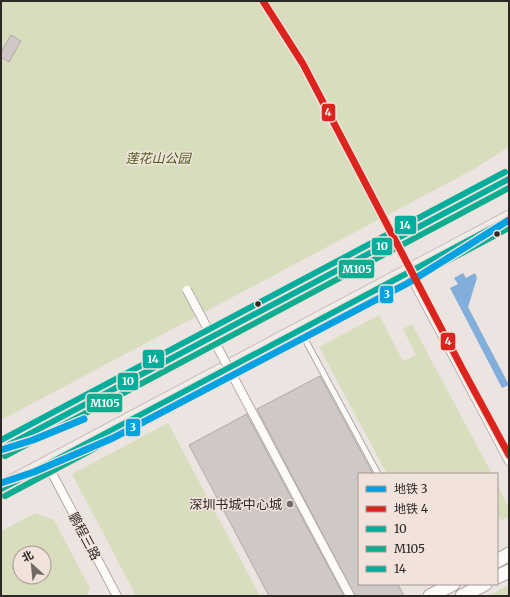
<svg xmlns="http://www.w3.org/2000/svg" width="510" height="597" font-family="Merriweather,'Noto Sans SC',serif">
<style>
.green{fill:#d8ddbe;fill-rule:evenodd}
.water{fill:#81aeda}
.building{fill:#cfc8c6;stroke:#b0aaa8}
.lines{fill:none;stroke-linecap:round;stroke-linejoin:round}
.service-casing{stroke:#b0a9a6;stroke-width:7}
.pedestrian-casing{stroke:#b0a9a6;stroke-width:10}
.tertiary-casing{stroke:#b0a9a6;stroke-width:15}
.primary-casing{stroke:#c6c2c0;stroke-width:18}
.service{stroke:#fcfbfa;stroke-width:5}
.pedestrian{stroke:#fcfbfa;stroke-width:8}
.tertiary{stroke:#fcfbfa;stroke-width:13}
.primary{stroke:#f4ece8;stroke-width:16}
.pedestrian-bridge-casing{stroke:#b0a9a6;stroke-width:10;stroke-linecap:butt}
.pedestrian-bridge{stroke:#fcfbfa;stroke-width:8}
.bus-1-casing{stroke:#f1e2db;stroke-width:9}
.bus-2-casing{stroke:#f1e2db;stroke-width:9}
.bus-3-casing{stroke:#f1e2db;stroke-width:9}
.bus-1{stroke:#01ad9c;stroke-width:6}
.bus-2{stroke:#0ead91;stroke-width:6}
.bus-3{stroke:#01ad9c;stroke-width:6}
.metro-1-casing{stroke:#f1e2db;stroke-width:10}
.metro-2-casing{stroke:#f1e2db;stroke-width:10}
.metro-1{stroke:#00a2e1;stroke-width:7}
.metro-2{stroke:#dc241f;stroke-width:7}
.bus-dot{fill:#2d2725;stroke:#f1e2db;stroke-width:1.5}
.poi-dot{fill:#706966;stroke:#f1e2db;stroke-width:1.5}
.labels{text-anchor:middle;stroke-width:3;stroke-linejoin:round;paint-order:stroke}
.park-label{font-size:13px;font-style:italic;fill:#4b5b1c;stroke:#f1e2db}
.poi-label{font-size:13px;fill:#2d2725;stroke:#f1e2db;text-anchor:end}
.street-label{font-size:13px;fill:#2d2725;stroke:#f1e2db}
.line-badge{stroke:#f1e2db;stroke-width:1.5}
.badge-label{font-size:11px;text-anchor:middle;font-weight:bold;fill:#fff}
</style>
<rect width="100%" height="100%" fill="#ece4e0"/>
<path class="green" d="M1,1H509V147L474,169L1,420Z
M379,315L403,361L416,355L403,329L412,324L492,474H387L319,347Z
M168,423L260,596H136L72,474Z
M497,484L509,507V517L501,521L497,513Z
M35,513L54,520L90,588L87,596H1V531ZM20,553H44V577H20Z
M509,585V596H488Z"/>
<path class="water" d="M463,273L466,278L475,273L477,278L468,307L509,385L502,388L450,288L458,284L454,278Z"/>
<path class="building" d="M11,35L21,41L9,62L1,57V52Z
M320,376L373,474H359V584H398L404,596H355L257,409Z
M247,414V415L344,596H269L189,445Z"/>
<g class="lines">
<g class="service-casing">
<path id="service" d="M307,343L378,474"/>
</g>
<g class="pedestrian-casing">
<path id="pedestrian" d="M416,286L509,461
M252,412L350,596
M54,477L117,596"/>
</g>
<g class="tertiary-casing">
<path id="tertiary" d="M497,561L509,554
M497,577L509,571
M430,596L453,584
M462,596L485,584"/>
</g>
<g class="primary-casing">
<path id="primary" d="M1,449L509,179
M1,489L509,219"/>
</g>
<use href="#service" class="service"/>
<use href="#pedestrian" class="pedestrian"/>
<use href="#tertiary" class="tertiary"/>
<use href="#primary" class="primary"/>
<g class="pedestrian-bridge-casing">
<path id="pedestrian-bridge" d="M187,290L252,412"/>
</g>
<use href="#pedestrian-bridge" class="pedestrian-bridge"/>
<g class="bus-1-casing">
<path id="bus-1" d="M1,449L509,179
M1,489L509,219"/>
</g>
<g class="bus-2-casing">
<path id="bus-2" d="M5,456L509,188
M5,496L509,228"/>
</g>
<g class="bus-3-casing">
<path id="bus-3" d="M1,440L505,172"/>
</g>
<use href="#bus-1" class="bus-1"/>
<use href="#bus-2" class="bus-2"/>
<use href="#bus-3" class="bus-3"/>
<g class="metro-1-casing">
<path id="metro-1" d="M1,450L33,440L84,419
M1,483L34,472L113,438L408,283L509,220"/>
</g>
<g class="metro-2-casing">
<path id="metro-2" d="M263,1L303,64L463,370L509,455"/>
</g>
<use href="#metro-1" class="metro-1"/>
<use href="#metro-2" class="metro-2"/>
</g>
<g class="bus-dot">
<circle cx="497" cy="234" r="3.5"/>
<circle cx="258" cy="304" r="3.5"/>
</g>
<circle class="poi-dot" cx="290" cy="504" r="4"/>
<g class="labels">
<g class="park-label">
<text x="158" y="163">莲花山公园</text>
</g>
<g class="poi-label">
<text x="282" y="509">深圳书城·中心城</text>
</g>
<g class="street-label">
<text transform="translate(85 536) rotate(62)" y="5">鹏程三路</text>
</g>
</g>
<g class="line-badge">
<rect x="321" y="103" width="15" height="19" rx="4" fill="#dc241f"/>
<rect x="394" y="215" width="23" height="20" rx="4" fill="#01ad9c"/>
<rect x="371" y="237" width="22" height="19" rx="4" fill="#01ad9c"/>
<rect x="338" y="259" width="37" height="20" rx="4" fill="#0ead91"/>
<rect x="379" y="285" width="15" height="19" rx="4" fill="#00a2e1"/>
<rect x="440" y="332" width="16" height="19" rx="4" fill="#dc241f"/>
<rect x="142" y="349" width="23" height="20" rx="4" fill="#01ad9c"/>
<rect x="117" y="372" width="22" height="19" rx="4" fill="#01ad9c"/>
<rect x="86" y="393" width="37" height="20" rx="4" fill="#0ead91"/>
<rect x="125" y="418" width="16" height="19" rx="4" fill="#00a2e1"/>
</g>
<g class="badge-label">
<text x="328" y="116">4</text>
<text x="405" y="229">14</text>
<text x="382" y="250">10</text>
<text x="357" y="273">M105</text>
<text x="387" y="298">3</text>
<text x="448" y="345">4</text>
<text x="153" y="363">14</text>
<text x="128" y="385">10</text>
<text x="105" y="407">M105</text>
<text x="133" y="431">3</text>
</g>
<rect width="510" height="597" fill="none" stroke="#2d2725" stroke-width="4"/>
<rect x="358" y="473" width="140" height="112" fill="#f1e2db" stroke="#a39792"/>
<rect x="366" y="486" width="20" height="6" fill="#00a2e1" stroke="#a39792"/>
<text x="394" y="493" font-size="12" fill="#2d2725">地铁 3</text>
<rect x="366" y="506" width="20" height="6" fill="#dc241f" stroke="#a39792"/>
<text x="394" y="513" font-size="12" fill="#2d2725">地铁 4</text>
<rect x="366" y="526" width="20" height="6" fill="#01ad9c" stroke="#a39792"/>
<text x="394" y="533" font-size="12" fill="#2d2725">10</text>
<rect x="366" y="546" width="20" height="6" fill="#0ead91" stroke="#a39792"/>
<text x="394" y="553" font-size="12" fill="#2d2725">M105</text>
<rect x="366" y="566" width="20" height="6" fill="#01ad9c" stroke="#a39792"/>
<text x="394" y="573" font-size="12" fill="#2d2725">14</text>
<g transform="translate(32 565) rotate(333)"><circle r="19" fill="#f1e2db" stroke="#a39792"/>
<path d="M0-3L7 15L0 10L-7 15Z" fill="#706966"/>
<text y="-6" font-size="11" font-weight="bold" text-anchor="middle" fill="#2d2725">北</text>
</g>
</svg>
